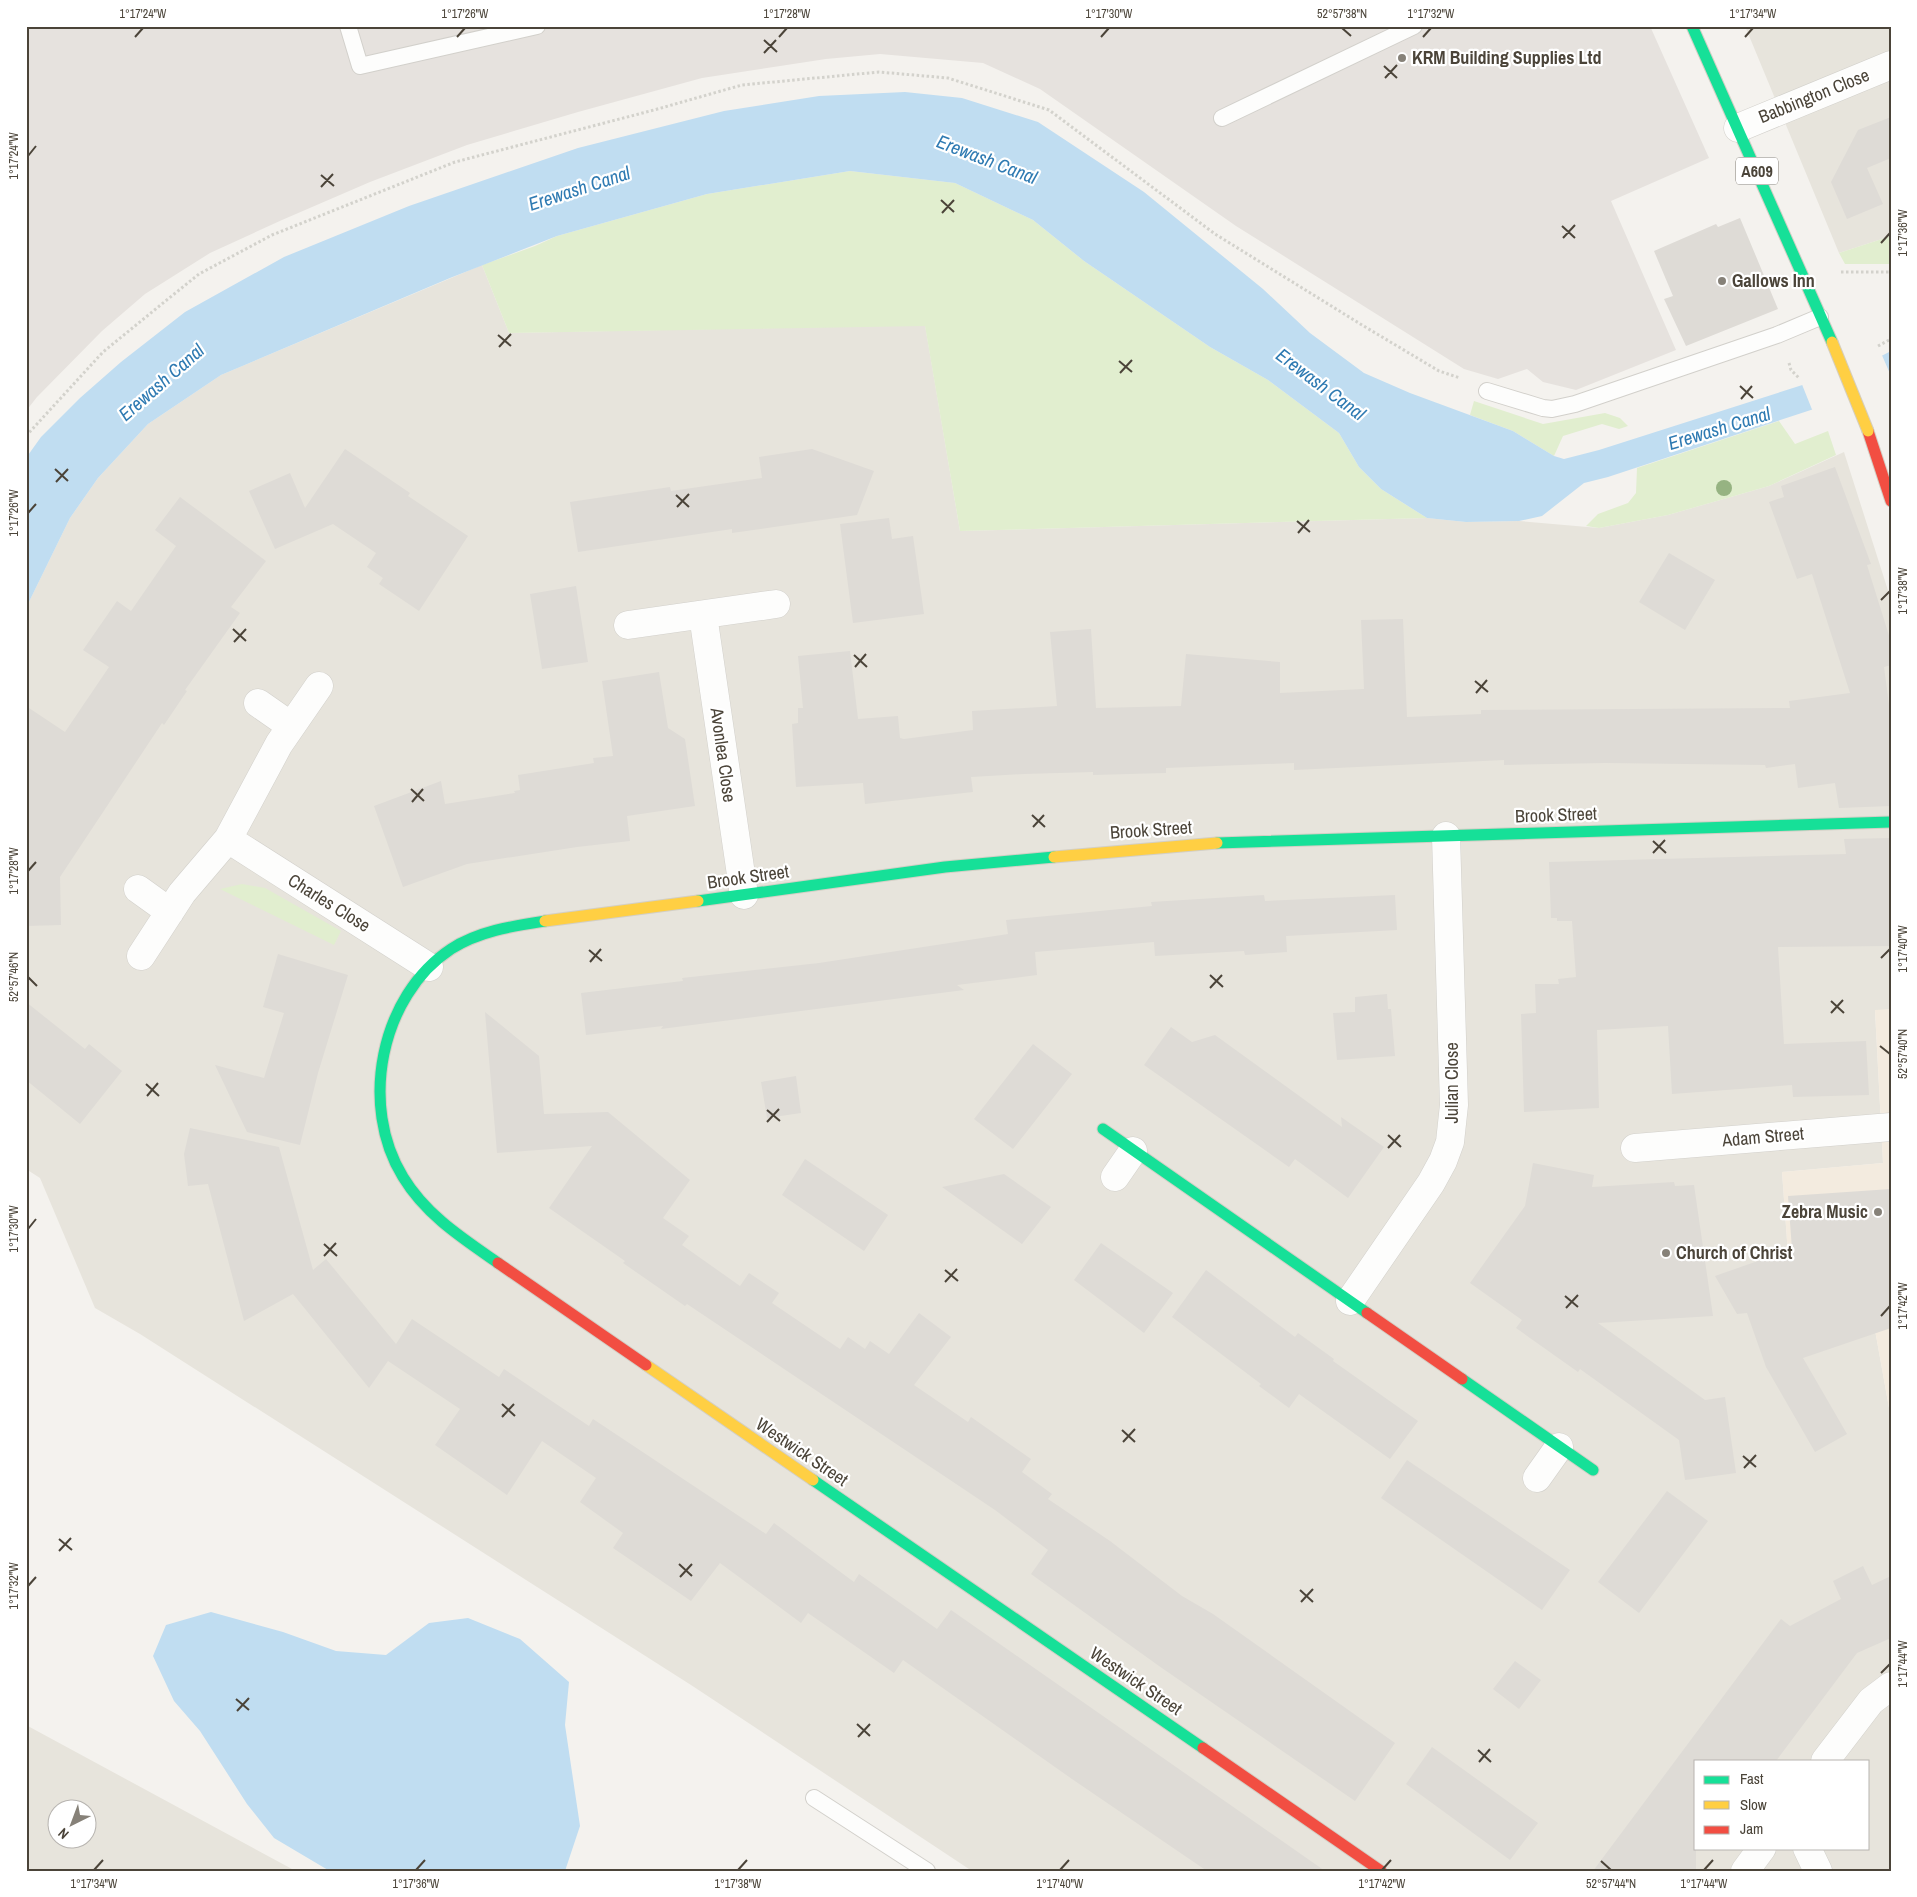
<svg xmlns="http://www.w3.org/2000/svg" width="1917" height="1897" font-family="'Archivo Narrow',sans-serif">
<style>
.residential{fill:#e7e4dc;fill-rule:evenodd}
.commercial{fill:#f3ebdf}
.industrial{fill:#e6e2de}
.green{fill:#e1eecf}
.water{fill:#c0ddf1}
.pier{fill:#f4f2ee}
.building{fill:#dedbd6}
.lines{fill:none;stroke-linecap:round;stroke-linejoin:round}
.lane-casing{stroke:#d2d0cb;stroke-width:18}
.street-casing{stroke:#d2d0cb;stroke-width:29}
.fast-casing{stroke:#d3cfc5;stroke-width:13}
.slow-casing{stroke:#d3cfc5;stroke-width:13}
.jam-casing{stroke:#d3cfc5;stroke-width:13}
.path{stroke:#d3d2cc;stroke-width:3;stroke-dasharray:2.5 2.5;stroke-linecap:butt}
.lane{stroke:#fdfdfc;stroke-width:16}
.street{stroke:#fdfdfc;stroke-width:28}
.fast{stroke:#16e098;stroke-width:11}
.slow{stroke:#ffcf43;stroke-width:11}
.jam{stroke:#f24e42;stroke-width:11}
.slow-bridge-casing{stroke:#d6cebb;stroke-width:13;stroke-linecap:butt}
.slow-bridge{stroke:#ffcf43;stroke-width:11}
.tree{fill:#96b382}
.ticks{fill:none;stroke:#4b4439;stroke-width:2}
.poi-dot{fill:#868178;stroke:#fff;stroke-width:2}
.labels{text-anchor:middle;stroke-width:4.5;stroke-linejoin:round;paint-order:stroke}
.shield{fill:#fff;stroke:#817c74;stroke-width:1}
.shield-label{font-size:16px;font-weight:bold;fill:#4b4439}
.poi-label{font-size:18px;font-weight:bold;fill:#4b4439;stroke:#fff;text-anchor:start}
.street-label{font-size:18px;fill:#4b4439;stroke:#fff}
.water-label{font-size:19px;font-style:italic;fill:#2e7ab2;stroke:#fff}
.neatline{fill:none;stroke:#4b4439;stroke-width:2}
.ticks-label{font-size:12px;text-anchor:middle;fill:#4b4439}
</style>
<rect width="100%" height="100%" fill="#f4f2ee"/>
<path class="residential" d="M1745,26H1891V236L1839,253Z
M482,265L509,333L925,325L960,531L1427,518L1466,522L1519,521L1599,528L1668,515L1769,486L1844,452L1891,600V1009L1875,1011L1883,1163L1782,1172L1788,1254L1861,1252L1891,1419V1871H972L691,1685L140,1334L95,1308L40,1178L26,1169V608L70,518L98,478L148,424L221,375ZM1696,1761H1868V1848H1696Z
M26,1725L292,1869L295,1871H26ZM58,1810H88V1840H58Z"/>
<path class="commercial" d="M1891,1009V1419L1861,1252L1788,1254L1782,1172L1883,1163L1875,1010Z"/>
<path class="industrial" d="M26,26H1650L1709,158L1611,201L1676,350L1576,390L1543,382L1527,369L1498,379L1464,369L1236,226L1040,89L983,63L880,54L826,59L702,78L578,112L467,145L370,182L282,220L210,253L145,294L102,331L37,397L26,411Z"/>
<path class="green" d="M850,171L955,183L1033,220L1084,261L1210,347L1268,380L1339,433L1359,467L1381,489L1427,518L960,531L925,326L509,333L482,265L535,246L557,236L707,194Z
M1891,236V264H1845L1839,253Z
M1474,401L1543,424L1605,413L1620,418L1628,426L1619,429L1602,424L1563,436L1554,456L1513,431L1470,415Z
M1779,421L1795,444L1828,431L1836,455L1769,486L1668,515L1599,528L1586,526L1598,514L1628,503L1636,493L1637,468Z
M242,884L265,888L341,931L334,945L220,889Z"/>
<path class="water" d="M905,92L962,98L1038,122L1144,192L1263,289L1310,333L1364,373L1410,393L1513,431L1554,456L1564,459L1599,450L1862,366L1891,351V402L1820,407L1608,477L1584,483L1542,516L1519,521L1466,522L1427,518L1381,489L1359,467L1339,433L1268,380L1210,347L1084,261L1033,220L955,183L850,171L707,194L557,236L450,278L221,375L148,424L98,478L70,518L26,608V458L41,437L80,398L121,362L185,312L284,257L409,206L578,148L724,111L819,96Z
M211,1612L283,1632L336,1651L386,1655L429,1623L468,1618L520,1639L569,1682L565,1725L580,1826L565,1871L328,1870L274,1838L247,1804L200,1731L174,1701L153,1656L166,1625Z"/>
<path class="pier" d="M1881,353L1891,376V405L1813,412L1801,382L1861,364Z"/>
<path class="building" d="M1891,117V158L1867,168L1883,204L1847,219L1831,182L1858,130Z
M1740,218L1778,309L1686,346L1664,299L1673,296L1654,251L1716,224L1718,227Z
M345,449L410,493L408,496L468,536L419,611L379,584L383,578L367,567L376,553L333,524L275,549L249,491L290,473L305,508Z
M812,449L874,471L857,515L732,533V529L578,552L570,502L670,487L671,491L762,478L759,457Z
M1835,467L1871,564L1867,565L1891,642V665L1884,667L1891,720V806L1839,808L1835,783L1798,788L1795,764L1766,768L1765,765L1606,763L1504,765V760L1294,770V763L1166,768V773L1093,775V772L1024,774L971,777L973,792L865,804L863,783L796,787L792,724L798,723V708H803L798,656L850,651L858,719L898,716L900,738L904,739L973,730L972,711L1057,706L1050,632L1091,629L1096,708L1181,706L1186,654L1280,662V693L1364,689L1361,620L1403,619L1407,717L1481,714V710L1790,708L1789,701L1850,693L1812,574L1797,579L1769,502L1784,497L1781,486Z
M180,497L266,561L231,607L240,613L185,690L187,691L164,725L162,723L60,877L61,925L26,926V706L65,732L109,667L83,650L117,601L131,611L176,546L155,530Z
M889,518L892,539L913,536L924,614L853,623L840,524Z
M1669,553L1715,580L1685,630L1639,602Z
M576,586L588,662L542,669L530,594Z
M659,672L668,728L685,739L695,806L627,816L630,841L577,847L467,864L403,887L374,806L441,781L445,804L515,793L514,791L520,790L518,775L594,763L593,758L613,756L602,681Z
M1891,838V946L1778,947L1784,1044L1866,1041L1869,1095L1793,1097L1792,1085L1672,1094L1668,1026L1597,1030L1599,1108L1524,1112L1521,1014L1536,1013L1535,984H1559L1558,979L1576,977L1572,921H1557V918H1551L1549,862L1846,854L1844,839Z
M1264,895L1265,901L1395,895L1397,930L1286,936L1287,952L1245,955L1244,951L1155,956L1154,942L1035,952L1037,975L957,985L964,990L661,1029L663,1026L586,1035L581,993L683,981L682,978L819,963L1008,934L1006,920L1152,906L1151,902Z
M278,954L348,975L318,1073L300,1145L247,1132L215,1065L264,1078L284,1013L263,1007Z
M1387,994L1388,1009H1391L1395,1056L1337,1060L1333,1013L1355,1012V997Z
M26,1002L85,1049L89,1044L122,1071L80,1124L26,1080Z
M485,1012L539,1056L544,1114L608,1112L690,1180L663,1218L689,1236L682,1245L740,1286L749,1273L779,1293L772,1303L840,1349L848,1337L865,1349L870,1341L889,1354L919,1313L951,1337L914,1385L968,1422L971,1417L1031,1459L1022,1472L1052,1494L1048,1499L1110,1541L1182,1596L1213,1614L1395,1743L1355,1801L1159,1666L1031,1574L1048,1550L995,1510L687,1304L685,1306L623,1263L625,1261L549,1208L592,1146L497,1153Z
M1171,1027L1192,1042L1215,1035L1342,1127L1341,1117L1384,1147L1348,1198L1295,1159L1289,1167L1144,1065Z
M1033,1044L1072,1074L1013,1149L974,1119Z
M796,1076L801,1113L767,1118L761,1082Z
M190,1128L279,1147L313,1270L326,1259L396,1344L412,1319L499,1377L504,1369L589,1426L593,1419L766,1534L774,1523L854,1582L859,1574L937,1629L951,1610L1325,1871H1207L1072,1779L903,1660L894,1673L808,1613L801,1623L720,1563L691,1601L613,1548L623,1533L580,1502L596,1478L542,1441L507,1495L435,1445L460,1409L388,1361L369,1388L293,1294L244,1321L208,1184L188,1186L184,1154Z
M805,1159L888,1215L864,1251L782,1195Z
M1533,1163L1594,1175L1592,1187L1674,1182L1675,1186L1694,1185L1713,1316L1598,1323L1705,1400L1725,1397L1736,1473L1685,1480L1679,1440L1580,1369L1578,1372L1516,1328L1522,1320L1470,1283L1525,1206Z
M1004,1174L1051,1207L1022,1244L942,1187Z
M1891,1189V1328L1803,1358L1847,1434L1815,1452L1766,1367L1747,1313L1737,1314L1715,1276L1792,1249L1788,1196Z
M1101,1243L1173,1293L1144,1333L1074,1280Z
M1206,1270L1295,1337L1298,1333L1334,1359L1333,1361L1418,1421L1390,1459L1299,1394L1289,1408L1259,1386L1261,1384L1172,1317Z
M1407,1460L1570,1570L1542,1610L1381,1498Z
M1667,1491L1708,1521L1639,1613L1598,1582Z
M1863,1566L1872,1585L1891,1576V1638L1857,1653L1776,1761H1696V1871H1593L1781,1619L1790,1626L1841,1599L1833,1581Z
M1515,1661L1541,1680L1519,1709L1493,1689Z
M1432,1747L1538,1823L1510,1860L1406,1784Z"/>
<g class="lines">
<g class="lane-casing">
<path id="lane" d="M348,26L360,66L537,26
M1222,118L1414,26
M1487,391L1543,408L1552,409L1575,404L1777,335L1820,317
M814,1798L927,1871"/>
</g>
<g class="street-casing">
<path id="street" d="M1738,128L1891,65
M703,615L744,895
M628,625L776,604
M258,703L291,726
M228,839L429,967
M138,889L170,912
M141,956L182,893L228,839L279,744L319,686
M1635,1148L1891,1127
M1115,1177L1133,1151
M1350,1301L1431,1183L1443,1161L1450,1142L1454,1105L1446,836
M1537,1478L1559,1447
M1825,1761L1871,1701L1891,1686
M1807,1848L1818,1871
M1745,1871L1762,1848"/>
</g>
<g class="fast-casing">
<path id="fast" d="M1692,26L1832,342
M1217,843L1891,822
M698,901L945,867L1054,857
M1103,1129L1367,1313
M498,1263C462,1238 426,1215 403,1177C359,1106 380,996 451,949C479,931 513,926 545,921
M1462,1379L1593,1470
M813,1480L1203,1748"/>
</g>
<g class="slow-casing">
<path id="slow" d="M1054,857L1217,843
M545,921L698,901
M646,1365L813,1480"/>
</g>
<g class="jam-casing">
<path id="jam" d="M1868,431L1891,501
M498,1263L646,1365
M1367,1313L1462,1379
M1203,1748L1381,1871"/>
</g>
<path class="path" d="M1841,272H1891
M1878,346L1891,339
M1789,363L1791,370L1800,379
M26,436L103,352L168,299L199,274L272,235L455,162L654,110L742,85L879,72L948,78L1049,110L1215,234L1362,325L1439,371L1460,378"/>
<use href="#lane" class="lane"/>
<use href="#street" class="street"/>
<use href="#fast" class="fast"/>
<use href="#slow" class="slow"/>
<use href="#jam" class="jam"/>
<g class="slow-bridge-casing">
<path id="slow-bridge" d="M1832,342L1868,431"/>
</g>
<use href="#slow-bridge" class="slow-bridge"/>
</g>
<circle class="tree" cx="1724" cy="488" r="8"/>
<path class="ticks" d="M1342,28L1351,36M135,37L143,28M457,37L465,28M779,37L787,28M1101,37L1109,28M1423,37L1431,28M1745,37L1753,28M764,40L777,52M764,53L776,40M1384,66L1397,78M1385,78L1397,65M28,156L36,146M321,175L334,186M321,187L333,174M941,200L954,212M942,213L954,200M1562,226L1575,238M1563,238L1575,225M1881,243L1890,233M498,335L511,346M499,347L511,334M1119,361L1132,372M1120,373L1132,360M1740,386L1753,398M1741,399L1752,386M55,469L68,481M56,482L68,469M676,495L689,507M677,507L689,494M28,513L36,504M1297,521L1310,532M1298,533L1309,520M1881,600L1890,591M233,629L246,641M234,642L246,629M854,655L867,667M855,667L866,654M1475,681L1488,692M1476,693L1487,680M411,789L424,801M412,802L423,789M1032,815L1045,827M1033,827L1044,815M1653,841L1666,853M1653,853L1665,840M28,871L36,862M589,950L602,961M1881,958L1890,949M590,962L601,949M1210,975L1223,987M28,977L37,986M1210,988L1222,975M1831,1001L1844,1013M1831,1013L1843,1000M1880,1046L1890,1054M146,1084L159,1096M147,1096L158,1083M767,1110L780,1121M767,1122L779,1109M1388,1135L1401,1147M1388,1148L1400,1135M28,1229L36,1219M324,1244L337,1256M324,1256L336,1243M945,1270L958,1281M945,1282L957,1269M1565,1296L1578,1307M1566,1308L1578,1295M1881,1316L1890,1306M502,1404L515,1416M502,1417L514,1404M1122,1430L1135,1442M1123,1442L1135,1429M1743,1456L1756,1467M1744,1468L1756,1455M59,1539L72,1550M59,1551L71,1538M679,1564L692,1576M680,1577L692,1564M28,1586L36,1577M1300,1590L1313,1602M1301,1602L1313,1589M1881,1673L1890,1664M236,1699L249,1710M237,1711L249,1698M857,1724L870,1736M858,1737L870,1724M1478,1750L1491,1762M1479,1762L1490,1749M1601,1861L1611,1870M94,1870L103,1860M416,1870L425,1860M738,1870L747,1860M1060,1870L1069,1860M1382,1870L1391,1860M1704,1870L1713,1860"/>
<g class="poi-dot">
<circle cx="1402" cy="58" r="5"/>
<circle cx="1722" cy="281" r="5"/>
<circle cx="1878" cy="1212" r="5"/>
<circle cx="1666" cy="1253" r="5"/>
</g>
<g class="labels">
<rect class="shield" x="1736" y="157.5" width="42" height="27" rx="4"/>
<g class="shield-label">
<text x="1757" y="177">A609</text>
</g>
<g class="poi-label">
<text x="1412" y="64">KRM Building Supplies Ltd</text>
<text x="1732" y="287">Gallows Inn</text>
<text x="1868" y="1218" text-anchor="end">Zebra Music</text>
<text x="1676" y="1259">Church of Christ</text>
</g>
<g class="street-label">
<text transform="translate(1814 96) rotate(-22)" y="6">Babbington Close</text>
<text transform="translate(723 755) rotate(82)" y="6">Avonlea Close</text>
<text transform="translate(1556 815) rotate(-2)" y="6">Brook Street</text>
<text transform="translate(1151 830) rotate(-4)" y="6">Brook Street</text>
<text transform="translate(748 877) rotate(-8)" y="6">Brook Street</text>
<text transform="translate(329 903) rotate(32)" y="6">Charles Close</text>
<text transform="translate(1452 1083) rotate(-90)" y="6">Julian Close</text>
<text transform="translate(1763 1137) rotate(-5)" y="6">Adam Street</text>
<text transform="translate(802 1452) rotate(34)" y="6">Westwick Street</text>
<text transform="translate(1136 1681) rotate(34)" y="6">Westwick Street</text>
</g>
<g class="water-label">
<text transform="translate(987 159) rotate(21)" y="7">Erewash Canal</text>
<text transform="translate(579 188) rotate(-18)" y="7">Erewash Canal</text>
<text transform="translate(161 382) rotate(-41)" y="7">Erewash Canal</text>
<text transform="translate(1321 384) rotate(37)" y="7">Erewash Canal</text>
<text transform="translate(1719 428) rotate(-17)" y="7">Erewash Canal</text>
</g>
</g>
<rect width="1917" height="1897" fill="none" stroke="#ffffff" stroke-width="55"/>
<rect x="1694" y="1760" width="175" height="90" fill="#ffffff" stroke="#b7b4b0"/>
<rect x="1704" y="1776" width="25" height="8" fill="#16e098" stroke="#b7b4b0"/>
<text x="1740" y="1784" font-size="15" fill="#4b4439">Fast</text>
<rect x="1704" y="1801" width="25" height="8" fill="#ffcf43" stroke="#b7b4b0"/>
<text x="1740" y="1810" font-size="15" fill="#4b4439">Slow</text>
<rect x="1704" y="1826" width="25" height="8" fill="#f24e42" stroke="#b7b4b0"/>
<text x="1740" y="1834" font-size="15" fill="#4b4439">Jam</text>
<g transform="translate(72 1824) rotate(222)"><circle r="24" fill="#ffffff" stroke="#b7b4b0"/>
<path d="M0-4L9 19L0 12L-9 19Z" fill="#868178"/>
<text y="-8" font-size="14" font-weight="bold" text-anchor="middle" fill="#4b4439">N</text>
</g>
<rect x="28" y="28" width="1862" height="1842" class="neatline"/>
<g class="ticks-label">
<text x="143" y="18">1°17'24"W</text>
<text x="465" y="18">1°17'26"W</text>
<text x="787" y="18">1°17'28"W</text>
<text x="1109" y="18">1°17'30"W</text>
<text x="1342" y="18">52°57'38"N</text>
<text x="1431" y="18">1°17'32"W</text>
<text x="1753" y="18">1°17'34"W</text>
<text transform="translate(14 156) rotate(-90)" y="4">1°17'24"W</text>
<text transform="translate(1903 233) rotate(-90)" y="4">1°17'36"W</text>
<text transform="translate(14 513) rotate(-90)" y="4">1°17'26"W</text>
<text transform="translate(1903 591) rotate(-90)" y="4">1°17'38"W</text>
<text transform="translate(14 871) rotate(-90)" y="4">1°17'28"W</text>
<text transform="translate(1903 949) rotate(-90)" y="4">1°17'40"W</text>
<text transform="translate(14 977) rotate(-90)" y="4">52°57'46"N</text>
<text transform="translate(1903 1054) rotate(-90)" y="4">52°57'40"N</text>
<text transform="translate(14 1229) rotate(-90)" y="4">1°17'30"W</text>
<text transform="translate(1903 1306) rotate(-90)" y="4">1°17'42"W</text>
<text transform="translate(14 1586) rotate(-90)" y="4">1°17'32"W</text>
<text transform="translate(1903 1664) rotate(-90)" y="4">1°17'44"W</text>
<text x="94" y="1888">1°17'34"W</text>
<text x="416" y="1888">1°17'36"W</text>
<text x="738" y="1888">1°17'38"W</text>
<text x="1060" y="1888">1°17'40"W</text>
<text x="1382" y="1888">1°17'42"W</text>
<text x="1611" y="1888">52°57'44"N</text>
<text x="1704" y="1888">1°17'44"W</text>
</g>
</svg>
